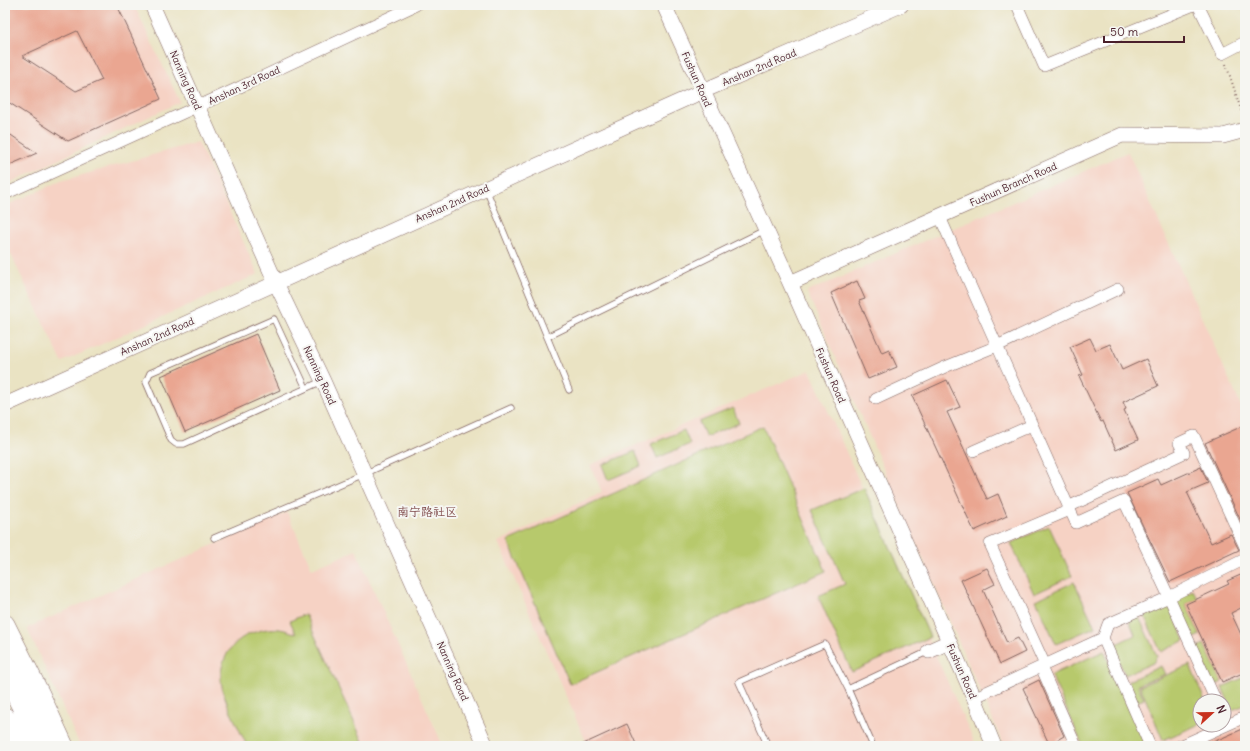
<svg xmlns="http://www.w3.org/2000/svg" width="1250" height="751" font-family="Delius,'LXGW WenKai TC',sans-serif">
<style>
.built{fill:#f6d2c4;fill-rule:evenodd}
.green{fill:#b7c96c;stroke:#80744c}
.building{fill:#eaa691;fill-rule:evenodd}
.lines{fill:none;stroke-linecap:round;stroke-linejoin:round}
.lane-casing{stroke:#826460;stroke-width:7}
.street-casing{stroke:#826460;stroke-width:12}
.secondary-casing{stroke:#826460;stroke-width:16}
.primary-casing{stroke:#826460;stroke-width:18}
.highway-casing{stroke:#826460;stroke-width:20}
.path{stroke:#826460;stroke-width:2;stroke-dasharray:1 3;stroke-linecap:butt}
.lane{stroke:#fff;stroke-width:5.5}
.street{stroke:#fff;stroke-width:11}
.secondary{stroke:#fff;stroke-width:15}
.primary{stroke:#fff;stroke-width:17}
.highway{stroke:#fff;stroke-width:19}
.labels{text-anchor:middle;stroke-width:4;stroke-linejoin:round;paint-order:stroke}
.street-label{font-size:10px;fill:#4a1f2b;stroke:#f6f6f2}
.quarter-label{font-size:12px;fill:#824e4f;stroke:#f6f6f2}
</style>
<rect width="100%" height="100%" fill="#f6f6f2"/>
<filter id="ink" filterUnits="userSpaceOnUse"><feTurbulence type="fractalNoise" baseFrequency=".025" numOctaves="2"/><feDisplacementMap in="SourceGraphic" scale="8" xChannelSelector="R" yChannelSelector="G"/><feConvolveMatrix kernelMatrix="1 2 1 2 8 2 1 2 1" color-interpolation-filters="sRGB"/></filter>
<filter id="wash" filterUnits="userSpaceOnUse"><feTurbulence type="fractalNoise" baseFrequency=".012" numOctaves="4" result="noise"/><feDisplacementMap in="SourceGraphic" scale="16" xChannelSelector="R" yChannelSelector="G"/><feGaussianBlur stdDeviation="0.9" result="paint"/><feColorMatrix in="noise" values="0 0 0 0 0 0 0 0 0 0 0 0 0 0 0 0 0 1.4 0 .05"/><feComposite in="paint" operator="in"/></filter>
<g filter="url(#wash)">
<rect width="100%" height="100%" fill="#eae3c3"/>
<path class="built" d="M5,5H134L180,102L5,185Z
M198,142L258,274L62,362L5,242V206L61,181Z
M1128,152L1245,415V746H1004L807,292ZM1200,701H1224V725H1200Z
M810,370L976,746H588L498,542L602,492L590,465Z
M287,512L312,569L356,550L443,746H80L27,628Z"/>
<path class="green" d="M733,408L739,423L706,437L699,422Z
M763,426L826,571L570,684L508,541Z
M684,430L690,444L657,458L651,444Z
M635,451L641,466L608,480L602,465Z
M864,488L930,637L852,672L818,596L845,584L812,510Z
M1049,526L1072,576L1034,594L1011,543Z
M1074,582L1095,627L1056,644L1036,600Z
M1193,590L1198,599L1186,604L1200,635L1192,639L1174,599Z
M1166,599L1185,640L1161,652L1142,611Z
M1137,613L1157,656L1153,663L1125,675L1112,646L1135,635L1128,617Z
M305,614L365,746H247C239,728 223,700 221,681C220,671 223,662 227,654C233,644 241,637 252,633C269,627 280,627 296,634L290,621Z
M1204,644L1222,682L1214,686L1196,648Z
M1104,651L1146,746H1083L1051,675Z
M1190,665L1205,701H1200V724L1163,740L1140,686Z
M1161,666L1165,674L1138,685L1144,699L1137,702L1128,681Z
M1245,677V705L1232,710L1222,687Z"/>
<g id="blocks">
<path class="building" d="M5,5H117L161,99L68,141L5,100ZM77,31L102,80L76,91L22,56Z
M5,131L37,153L5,167Z
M857,281L865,299L859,301L882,353L889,350L897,367L868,379L831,293Z
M256,334L280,390L185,432L161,376Z
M1090,338L1096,350L1110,344L1122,370L1146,359L1158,386L1123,402L1126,409L1124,410L1138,440L1116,450L1103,421L1101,422L1079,376L1083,375L1070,347Z
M947,380L960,407L947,412L987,499L998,494L1007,516L974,531L912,396Z
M1245,425V530L1205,443Z
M1201,467L1208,483L1187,492L1211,543L1231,534L1239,550L1170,582L1127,493L1158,479L1161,485Z
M987,568L995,584L983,590L1007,643L1018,638L1025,652L1000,664L961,580Z
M1245,573V606L1231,613L1245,643V672L1222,682L1186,604L1229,584L1227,581Z
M1039,680L1064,736L1057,740L1060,746H1050L1023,688Z
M627,724L637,746H579Z
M1245,728V746H1204Z"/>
</g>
</g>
<g filter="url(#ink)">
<use href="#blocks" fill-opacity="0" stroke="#826460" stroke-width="1"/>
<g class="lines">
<g class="lane-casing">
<path id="lane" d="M486,189L569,390
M547,337L765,230
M306,388L274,319L150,373L146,382L171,440L176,444H184L322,381
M214,538L364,474L511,408
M768,746L739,682L825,644L848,689
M873,746L848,689L929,651"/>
</g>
<g class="street-casing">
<path id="street" d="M1017,5L1044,66L1194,5
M1198,5L1222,54L1245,42
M5,194L238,88L416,5
M940,217L1070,510
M876,399L945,367L997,346L1118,289
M973,451L1032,425
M1068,507L1184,453L1179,443L1194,436L1245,547
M1103,638L1150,746
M1045,665L990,544L1070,510L1076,523L1124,501L1169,597L1245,559
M1041,667L1076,746
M982,694L1103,638L1108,624L1169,597L1216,701
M1227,725L1245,717
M1180,746L1227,725L1224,718"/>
</g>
<g class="secondary-casing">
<path id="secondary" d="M152,5L276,283L323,381L486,746
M664,5L790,283L973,695L994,746
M790,283L1122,135L1223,136L1245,130
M5,405L703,91L901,5
M929,651L949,642"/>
</g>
<g class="primary-casing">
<path id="primary" d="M5,650L51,746
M5,740L8,746"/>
</g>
<g class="highway-casing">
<path id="highway" d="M5,624L40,694L64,746
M5,673L40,746
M5,717L19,746"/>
</g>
<path class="path" d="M1226,64L1244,119"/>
<use href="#lane" class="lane"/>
<use href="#street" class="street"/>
<use href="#secondary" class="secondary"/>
<use href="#primary" class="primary"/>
<use href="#highway" class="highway"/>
</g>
</g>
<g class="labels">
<g class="street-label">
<text transform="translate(759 67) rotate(-23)" y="4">Anshan 2nd Road</text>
<text transform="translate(697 79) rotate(66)" y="4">Fushun Road</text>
<text transform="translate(186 80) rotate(66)" y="4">Nanning Road</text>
<text transform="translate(244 85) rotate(-25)" y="4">Anshan 3rd Road</text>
<text transform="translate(1013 184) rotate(-24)" y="4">Fushun Branch Road</text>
<text transform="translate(452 203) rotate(-24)" y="4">Anshan 2nd Road</text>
<text transform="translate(157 336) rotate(-24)" y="4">Anshan 2nd Road</text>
<text transform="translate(320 375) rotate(65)" y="4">Nanning Road</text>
<text transform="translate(831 375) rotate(66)" y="4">Fushun Road</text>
<text transform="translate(453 671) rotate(66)" y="4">Nanning Road</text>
<text transform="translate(962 671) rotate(66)" y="4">Fushun Road</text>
</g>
<g class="quarter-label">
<text x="427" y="516">南宁路社区</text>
</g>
</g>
<rect width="1250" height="751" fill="none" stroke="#f6f6f2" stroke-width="20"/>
<g transform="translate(1212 713) rotate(68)"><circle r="19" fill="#f6f6f2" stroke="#b1a0a2"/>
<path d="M0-3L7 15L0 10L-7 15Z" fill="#c8321e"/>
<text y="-6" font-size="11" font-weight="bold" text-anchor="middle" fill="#4a1f2b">N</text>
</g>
<path d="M1104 36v6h80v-6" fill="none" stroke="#4a1f2b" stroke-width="2"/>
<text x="1110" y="36" font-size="12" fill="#4a1f2b" stroke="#f6f6f2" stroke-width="3" paint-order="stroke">50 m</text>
</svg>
